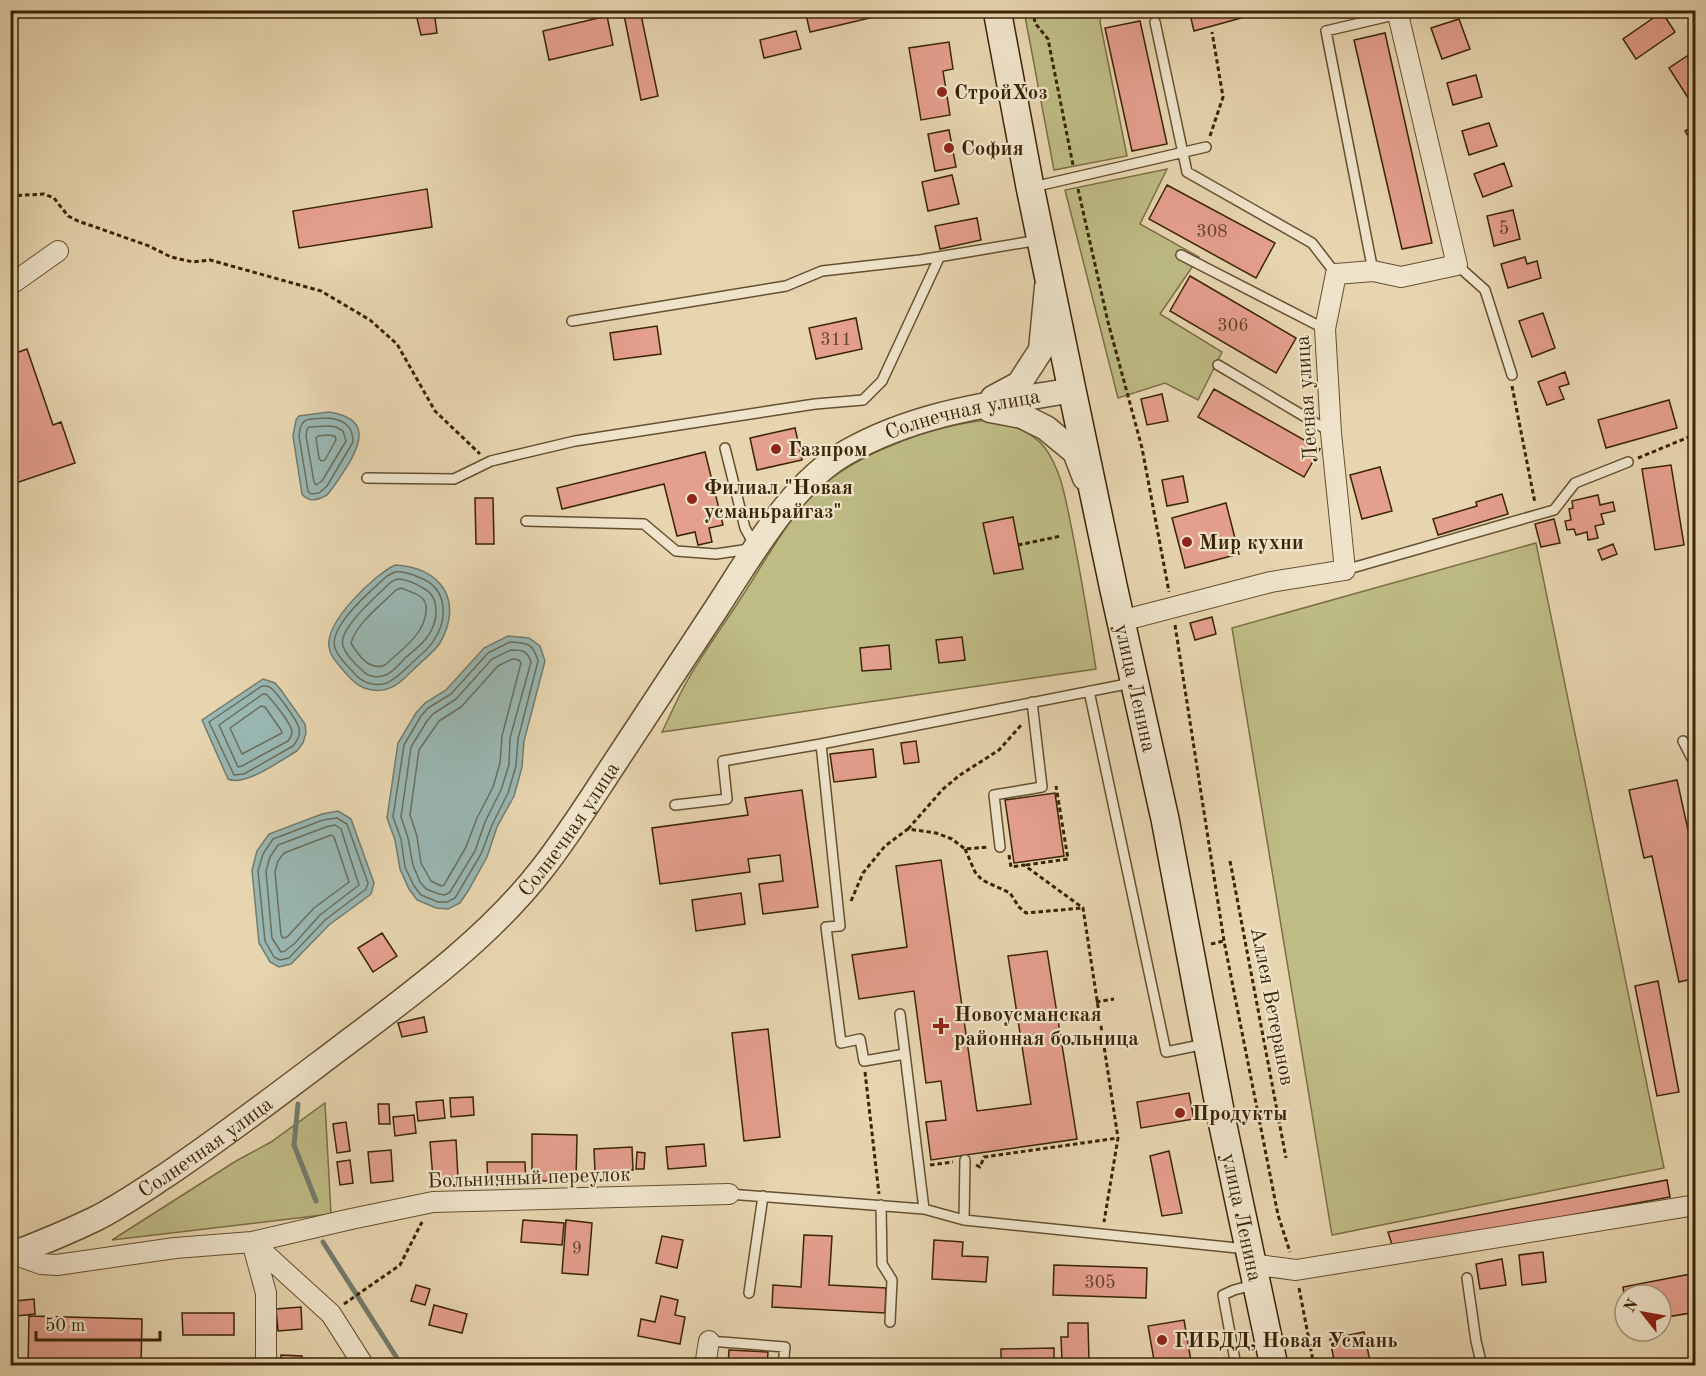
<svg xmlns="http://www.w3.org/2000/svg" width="1706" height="1376" font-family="'Old Standard TT',serif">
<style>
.green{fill:#bebb85;stroke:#7c7045;stroke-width:1.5}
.water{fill:#99b7b3;stroke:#737c6d;stroke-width:1.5}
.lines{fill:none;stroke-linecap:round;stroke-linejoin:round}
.shore{stroke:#6a6e5c;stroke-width:1.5}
.stream{stroke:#737c6d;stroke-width:5}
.building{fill:#e59f8e;stroke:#3a2405;stroke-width:1.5}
.service-casing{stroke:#655030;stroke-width:12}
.minor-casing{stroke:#655030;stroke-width:22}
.tertiary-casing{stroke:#655030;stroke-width:27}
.secondary-casing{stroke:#3a2405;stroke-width:30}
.path{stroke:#3a2405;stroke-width:3;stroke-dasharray:4.5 3;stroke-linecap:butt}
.service{stroke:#efe4cb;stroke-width:9}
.minor{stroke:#efe4cb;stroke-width:20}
.tertiary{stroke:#efe4cb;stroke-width:24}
.secondary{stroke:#efe4cb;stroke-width:27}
.poi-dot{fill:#8f2418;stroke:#efe4cb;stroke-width:2}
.labels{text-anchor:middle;stroke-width:4.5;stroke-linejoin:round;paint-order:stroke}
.number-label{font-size:18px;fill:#654327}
.poi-label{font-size:21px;font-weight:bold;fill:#3a2405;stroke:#efe4cb;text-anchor:start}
.street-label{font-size:21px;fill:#3a2405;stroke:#efe4cb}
</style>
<rect width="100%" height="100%" fill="#e7d5af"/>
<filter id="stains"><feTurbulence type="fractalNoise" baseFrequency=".00333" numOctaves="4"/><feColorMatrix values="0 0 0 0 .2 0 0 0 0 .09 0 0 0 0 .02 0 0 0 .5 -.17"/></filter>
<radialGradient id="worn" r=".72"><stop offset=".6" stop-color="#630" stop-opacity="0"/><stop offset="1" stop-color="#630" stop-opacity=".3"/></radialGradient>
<path class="green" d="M1024,11H1102L1100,22L1127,156L1054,170Z
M1167,169L1140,224L1199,257L1160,314L1222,352L1198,400L1165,383L1118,398L1065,190Z
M988,420C1009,424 1031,430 1045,448C1062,471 1066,502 1072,530C1081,576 1089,623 1096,669L662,732C670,716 677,699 686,683C702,654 723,626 741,598C762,566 787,520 814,493C854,454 933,425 988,420Z
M1536,543L1664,1168L1332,1235L1232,628Z
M325,1103L331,1214L112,1240L236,1161L271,1142Z"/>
<path class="water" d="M329,412C369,418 363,441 346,468C340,477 334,487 327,495C318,500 309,503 302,494L293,436L296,420L299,416Z
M395,565C441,567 464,601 440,643C434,652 422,661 414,669C402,681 391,693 372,690C358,688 351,679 343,670C337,663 330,656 329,647C325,622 374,575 395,565Z
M508,636L529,638L540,646L545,661L524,741L522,767L514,796L497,827L487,857L468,891L460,903L448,909L436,908L417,900L409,889L400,869L395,840L387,818L398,743L416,713L425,703L446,690L484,648Z
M263,679L275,683L281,690L305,724L306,733L303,743L297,751C281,760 245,787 228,779L202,720Z
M338,811L351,819L374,883L371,894L329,925L291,964L279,967L270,962L259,943L252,870L257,851L269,834L322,814Z"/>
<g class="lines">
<path class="shore" d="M329,418C344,420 353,426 353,442L327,486L319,493L311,494L308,491L299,436C301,414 310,420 329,418Z
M329,426L336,427L343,431L346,441L322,481L316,485L314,482L306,436L307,429L309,427Z
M328,435L335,436L336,440L325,460L321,461L319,458L316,438L318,436Z
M395,572C406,571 416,576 425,580C448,592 447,621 434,640C429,649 419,656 412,663C404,670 397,678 387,683C375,687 362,683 354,673C348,666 338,658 335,648C328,626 372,590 387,576Z
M397,579C406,579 415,583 423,588C441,597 438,621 428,636C423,644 412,652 405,658C400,664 394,670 388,674C380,678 369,678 363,671C356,665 346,655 343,646C337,629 379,594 391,582Z
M401,588C408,591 417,593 422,598C426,602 427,606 426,611C425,634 401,650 385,665C370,672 358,655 351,643C356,624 382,604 396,590Z
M510,642C528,643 533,643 538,661L518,739L516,766L508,793L492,825L481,854L455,898L447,902H438L421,895L414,886L405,867L401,839L393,817L404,745L421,716L428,708L451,694L488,653Z
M511,650C522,650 527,650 531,662L510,738L509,765L501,790L485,822L475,851L450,892L445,895L439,894L426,889L420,882L413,865L408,838L401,817L411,747L427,721L433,714L456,699L492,659Z
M512,659L519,660L521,663L502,736L500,763L493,787L477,818L466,847L444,885L441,886L431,881L421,863L417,836L410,815L419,750L439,721L461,707L498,666Z
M262,686C267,686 267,685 271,688C278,694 297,720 299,728C301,735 297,741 293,746L244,774L234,775L209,722Z
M263,694H266C272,700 292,724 292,732C292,736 290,738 288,741L242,766L238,767L219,725Z
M261,706L265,707L281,730L282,733L242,754L230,728Z
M337,818L347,824L368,883L366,889L325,920L289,958L280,960L274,957L265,941L258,871L263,854L273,839L323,820Z
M335,825L341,829L359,885L320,915L294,944L285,951L281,952L272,938L266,871L270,857L278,845L326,827Z
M331,835L334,837L349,882L314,908L287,937L283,938L281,935L275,872L278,861L284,853Z"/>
<path class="stream" d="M298,1104L294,1145L316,1201
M323,1242L402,1366"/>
</g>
<path class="building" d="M415,10H453L454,14L435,18L437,33L421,35Z
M623,10H640L658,96L641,100Z
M805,10H890L891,13L810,32Z
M1189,10H1270L1194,31Z
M1662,12L1675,32L1636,59L1623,39Z
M607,16L613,45L549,60L543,31Z
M1459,19L1470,49L1442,59L1431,28Z
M1140,21L1167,144L1132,151L1105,28Z
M796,31L801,49L764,58L760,40Z
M1385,33L1432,243L1402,249L1354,40Z
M949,42L953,69L943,71L950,115L921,120L909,48Z
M1687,56L1696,70V102L1692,104L1669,68Z
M1476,75L1482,97L1453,105L1447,83Z
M1489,123L1497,146L1469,155L1462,131Z
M1696,124V140L1692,142L1685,131Z
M949,130L956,167L935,171L928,134Z
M1504,163L1512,186L1483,197L1474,174Z
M952,175L959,204L928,211L922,182Z
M1167,185L1275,243L1256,278L1149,219Z
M427,189L432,227L299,248L293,211Z
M1513,210L1520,239L1494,246L1487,216Z
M977,218L981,240L940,249L935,226Z
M1525,257L1527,264L1537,261L1541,278L1508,288L1501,264Z
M1190,276L1296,338L1276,373L1170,311Z
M1543,313L1555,348L1532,357L1519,321Z
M856,318L862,349L816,359L809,328Z
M657,326L661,354L614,360L610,333Z
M27,349L53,425L61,422L75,463L10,485V355Z
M1565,372L1569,384L1559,387L1564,399L1547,405L1538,382Z
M1214,389L1320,449L1304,477L1198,417Z
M1162,394L1168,421L1147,425L1141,399Z
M1669,400L1677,428L1606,448L1598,420Z
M795,428L802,460L757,470L750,438Z
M705,452L723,525L709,528L712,542L698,545L695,532L677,536L664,484L562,509L557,488Z
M1671,465L1684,545L1655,550L1642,469Z
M1380,467L1392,511L1362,519L1350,475Z
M1183,476L1188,502L1167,506L1162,480Z
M1502,494L1508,514L1438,535L1433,519L1477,506L1476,502Z
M1598,495L1600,505L1613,502L1615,511L1601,514L1604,524L1595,526L1598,538L1588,540L1587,532L1576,535L1574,529L1567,530L1565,521L1571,520L1569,509L1573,508L1572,501Z
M475,498H493L494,544H476Z
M1226,503L1239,554L1185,568L1172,518Z
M1013,517L1023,569L994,574L983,523Z
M1554,519L1560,543L1541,547L1535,524Z
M1613,544L1617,554L1602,560L1598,550Z
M1212,617L1216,634L1195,640L1190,623Z
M962,637L965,660L939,663L936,640Z
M889,645L891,669L862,671L860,648Z
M916,741L919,762L904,764L901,743Z
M873,749L876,777L834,782L830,754Z
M1677,780L1696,866V978L1679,982L1652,856L1644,858L1629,790Z
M802,790L818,907L763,914L759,884L783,881L780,855L748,859L750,872L660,884L652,828L748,815L745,798Z
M1055,793L1064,856L1014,863L1005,800Z
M941,860L977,1111L1031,1104L1008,956L1047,951L1077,1139L931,1160L926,1122L946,1120L941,1081L926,1083L914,991L859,999L852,955L907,947L896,866Z
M741,893L745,924L696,931L692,900Z
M382,933L397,956L373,972L358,948Z
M1658,981L1679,1092L1657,1096L1635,986Z
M424,1017L427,1032L402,1037L398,1023Z
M768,1029L780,1137L744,1141L732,1033Z
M1189,1093L1194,1119L1141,1128L1137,1102Z
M473,1097L474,1115L451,1117L450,1098Z
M443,1100L445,1118L418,1121L416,1102Z
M378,1104H389L390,1124H379Z
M414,1115L416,1133L395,1136L393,1117Z
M346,1122L350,1151L337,1153L333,1124Z
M532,1134L577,1135L576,1181H532Z
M456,1140L458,1178L433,1179L430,1142Z
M704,1144L706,1166L668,1169L666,1147Z
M632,1147L633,1170L595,1173L594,1149Z
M391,1150L393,1181L371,1183L368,1152Z
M1169,1151L1182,1213L1162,1216L1150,1156Z
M637,1152L645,1153L644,1169H636Z
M350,1160L353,1183L340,1185L337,1162Z
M487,1162H525L526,1185H488Z
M1667,1180L1670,1197L1393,1248L1388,1232Z
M523,1220L564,1223L562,1245L521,1242Z
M566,1220L592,1223L588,1275L562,1273Z
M804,1235L832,1236L829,1285L886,1288L885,1313L772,1307L773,1285L801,1287Z
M662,1236L683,1240L677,1268L656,1263Z
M934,1240L963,1242L962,1256L988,1257L986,1282L932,1279Z
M1543,1252L1546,1282L1522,1285L1519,1255Z
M1502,1259L1506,1285L1480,1289L1476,1264Z
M1054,1265L1147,1268L1146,1298L1053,1295Z
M1696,1273V1312L1661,1318V1295H1625V1299L1623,1287Z
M416,1285L430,1289L425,1305L411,1301Z
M661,1296L678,1300L675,1315L685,1317L680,1344L638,1336L641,1319L655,1322Z
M34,1299L35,1314L16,1316L15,1301Z
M434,1305L467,1314L462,1333L429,1325Z
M301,1307L302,1329L278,1331L276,1309Z
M182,1313H234V1335H183Z
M29,1316L142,1319L141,1366H28Z
M1184,1320L1191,1361L1168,1366H1155L1148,1326Z
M1068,1323H1088L1089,1361L1062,1362L1061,1337H1068Z
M1631,1331H1656V1335L1633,1339Z
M1364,1332L1371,1366H1335L1330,1339Z
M1054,1348V1362L1001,1364V1349Z
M729,1350L768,1352L767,1366H728Z
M281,1355L302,1356V1366H280Z"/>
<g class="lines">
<g class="service-casing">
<path id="service" d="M1155,22L1187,172L1312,243L1336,274
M1033,187L1206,147
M1181,255L1325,329
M1457,265L1485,290L1512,375
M1373,271L1326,31L1398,14
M572,321L786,286L822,271L920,260L1039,240
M1218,365L1329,431
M367,478L454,479L491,461L575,441L815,404L863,400L882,381L939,258
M526,521L644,524L676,551L716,554L756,548L745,528L725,448
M1345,570L1554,510L1575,483L1628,462
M1132,683L821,744L840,926L826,927L841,1043L860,1039L864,1061L905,1054L924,1209L964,1220L1247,1249
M1089,691L1166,1052L1205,1044
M1683,741L1696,766
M675,805L727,799L723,761L821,744
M1000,847L994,795L1042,787L1032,702
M900,1014L905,1054
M729,1194L924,1209
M881,1205L882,1264L892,1280L890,1322
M964,1220L965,1160
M1467,1278L1476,1341L1482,1366
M749,1293L763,1196
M709,1341L785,1347L783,1366
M1236,1366L1223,1295L1234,1290L1253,1285"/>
</g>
<g class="minor-casing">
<path id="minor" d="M10,285L58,251
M1121,621L1271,582L1345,570L1331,433L1325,329L1336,274L1373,271L1401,277L1457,265L1397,10
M252,1242L331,1314L364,1366
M252,1242L266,1293V1366
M13,1254L41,1264L57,1265L175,1248L252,1242L351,1219L433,1202L729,1194
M1251,1264L1296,1270L1696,1205
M705,1366L709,1341"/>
</g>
<g class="tertiary-casing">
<g id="tertiary">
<path d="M993,398L1019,384L1041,350L1047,287"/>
<path d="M990,410L1022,416L1046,428L1075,452L1085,478"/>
<path id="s1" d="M10,1255C39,1244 68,1232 95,1219C121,1206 145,1189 168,1174C227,1134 283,1091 340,1048C409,996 489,938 542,869C568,836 591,799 614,764C648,712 682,661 716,609C751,556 790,484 847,452C918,412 993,404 1072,390"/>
</g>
</g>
<g class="secondary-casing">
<g id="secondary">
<path id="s2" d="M997,10L1030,187L1072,390L1114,590L1165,819L1222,1121L1274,1366"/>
</g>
</g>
<path class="path" d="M1033,10L1035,23L1048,39L1073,165
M1210,136L1223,97L1212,32
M1078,189L1108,322L1142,448L1169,592
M10,196L44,194L54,198L68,216L78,221L149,246L171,257L193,262L210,260L321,291L370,320L397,344L435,411L480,454
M1512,386L1535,503
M1696,413V414
M1638,458L1696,434
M1018,545L1061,536
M1175,625L1224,941L1278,1215L1290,1252
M908,829L943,789L960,775L999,750L1023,723
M965,849L975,872L982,880L1010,893L1019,907L1026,913L1082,908
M1009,855L1011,867L1024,865L1083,908L1118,1138L1104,1222
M1230,861L1286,1158
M1026,865L1068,859L1056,786
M851,901L863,873L885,846L908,829L936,833L952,839L965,849L989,847
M1211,944L1224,941
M1096,1002L1114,999
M865,1072L879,1194
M930,1165L953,1162
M976,1165L980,1167L984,1157L1118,1138
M1299,1288L1314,1366
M344,1304L400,1265L422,1222"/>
<use href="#service" class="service"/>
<use href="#minor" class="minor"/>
<use href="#tertiary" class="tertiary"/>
<use href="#secondary" class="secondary"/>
</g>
<g class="poi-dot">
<circle cx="942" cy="92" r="6"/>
<circle cx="949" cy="148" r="6"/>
<circle cx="776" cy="449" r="6"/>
<circle cx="692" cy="499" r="6"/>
<circle cx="1187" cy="542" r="6"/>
<path d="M938 1017h6v6h6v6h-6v6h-6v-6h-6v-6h6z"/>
<circle cx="1180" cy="1113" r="6"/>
<circle cx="1162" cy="1340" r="6"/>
</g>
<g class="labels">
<g class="number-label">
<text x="1504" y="234">5</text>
<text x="1212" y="237">308</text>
<text x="1233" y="331">306</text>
<text x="836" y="345">311</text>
<text x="577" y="1254">9</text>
<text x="1100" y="1288">305</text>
</g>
<g class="poi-label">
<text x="954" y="99">СтройХоз</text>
<text x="961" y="155">София</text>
<text x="788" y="456">Газпром</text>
<text x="704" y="494">Филиал "Новая<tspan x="704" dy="24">усманьрайгаз"</tspan></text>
<text x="1199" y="549">Мир кухни</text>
<text x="954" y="1021">Новоусманская<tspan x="954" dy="24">районная больница</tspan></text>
<text x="1192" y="1120">Продукты</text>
<text x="1174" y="1347">ГИБДД, Новая Усмань</text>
</g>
<g class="street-label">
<text transform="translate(1306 399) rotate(-94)" y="7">Лесная улица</text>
<text dy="7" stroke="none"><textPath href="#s1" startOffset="1304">Солнечная улица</textPath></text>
<text dy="7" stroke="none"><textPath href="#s2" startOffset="692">улица Ленина</textPath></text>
<text dy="7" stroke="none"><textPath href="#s1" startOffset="710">Солнечная улица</textPath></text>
<text transform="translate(1273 1006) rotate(79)" y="7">Аллея Ветеранов</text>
<text dy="7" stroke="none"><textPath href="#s1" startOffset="224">Солнечная улица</textPath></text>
<text transform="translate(529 1177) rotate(-2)" y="7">Больничный переулок</text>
<text dy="7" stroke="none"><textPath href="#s2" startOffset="1232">улица Ленина</textPath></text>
</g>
</g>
<rect width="1706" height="1376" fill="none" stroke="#e7d5af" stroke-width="36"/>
<rect x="12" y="12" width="1682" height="1352" fill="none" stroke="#3a2405" stroke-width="3"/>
<rect x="18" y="18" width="1670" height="1340" fill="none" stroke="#3a2405" stroke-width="1.5"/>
<g transform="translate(1643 1313) rotate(301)"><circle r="28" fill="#efe4cb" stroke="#a7977c" stroke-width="1.5"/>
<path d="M0-4.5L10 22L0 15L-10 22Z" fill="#8f2418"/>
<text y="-9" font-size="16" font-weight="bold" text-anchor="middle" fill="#3a2405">N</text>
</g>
<path d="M36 1331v9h124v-9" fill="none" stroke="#3a2405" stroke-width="3"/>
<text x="45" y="1331" font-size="18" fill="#3a2405" stroke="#efe4cb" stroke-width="4.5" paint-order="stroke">50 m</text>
<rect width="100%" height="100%" filter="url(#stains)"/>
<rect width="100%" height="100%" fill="url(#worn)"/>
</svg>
